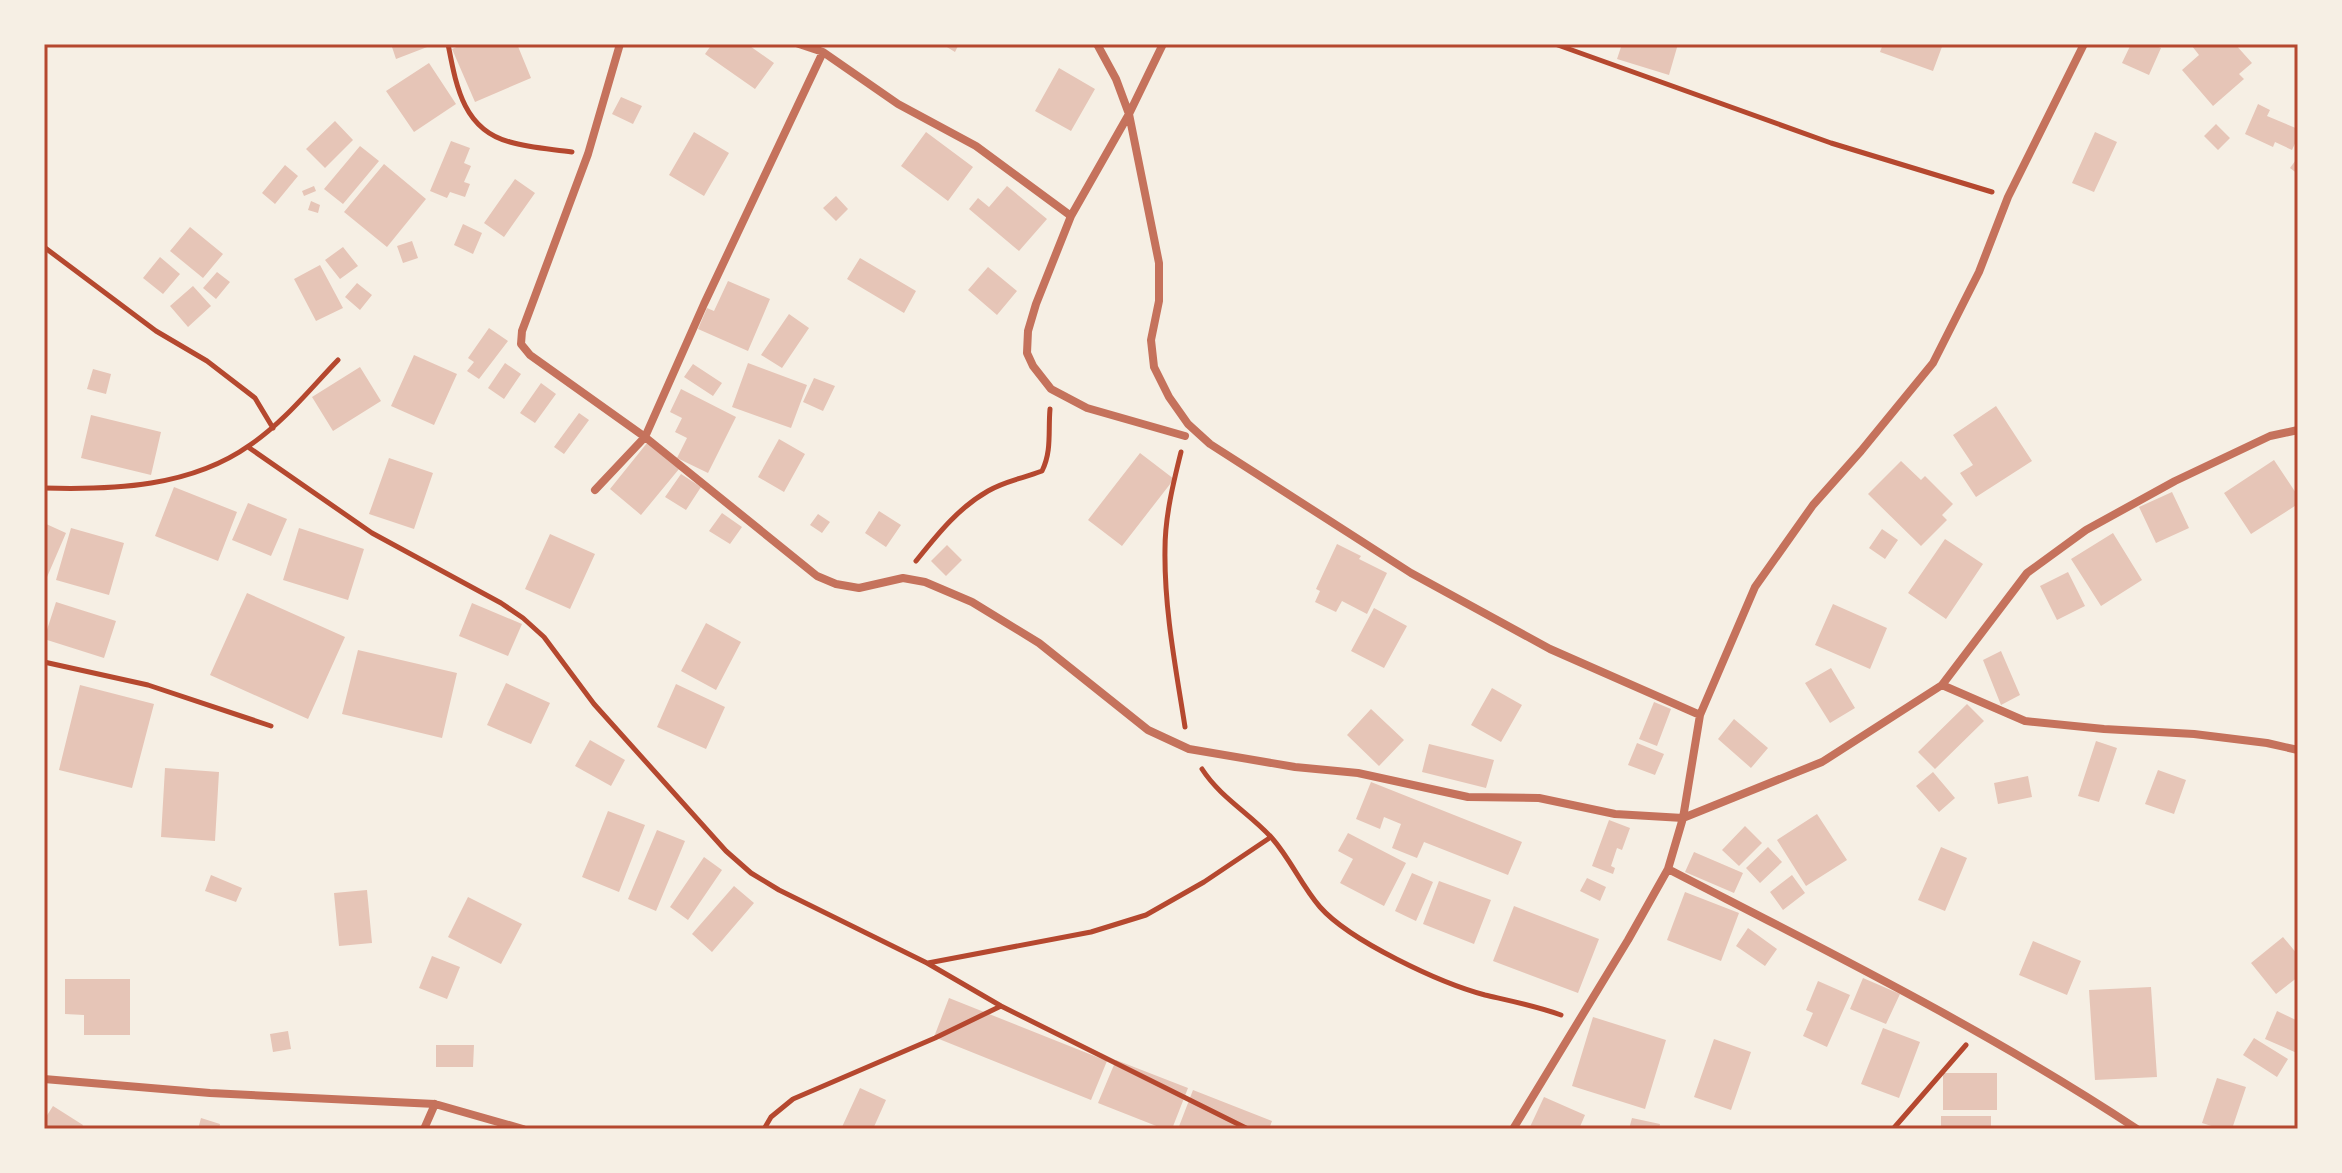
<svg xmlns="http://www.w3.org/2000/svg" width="2342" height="1173" font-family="'Nunito Sans',sans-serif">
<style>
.building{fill:#e6c5b7}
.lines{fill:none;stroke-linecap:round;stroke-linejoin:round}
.path{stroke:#b5482f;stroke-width:5}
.minor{stroke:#c5725c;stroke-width:8}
.neatline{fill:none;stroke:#b5482f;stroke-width:3}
</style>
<rect width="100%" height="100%" fill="#f6efe4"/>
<path class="building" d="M391,44H435L396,59Z
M463,44H517L531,78L475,102L452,49Z
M712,44H747L774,63L755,89L705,54Z
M942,44H959L955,52Z
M1622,44H1678L1669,75L1617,59Z
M1883,44H1943L1933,71L1880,52Z
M2131,44H2152L2161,48L2149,75L2122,63Z
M2195,44H2218L2221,47L2224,44H2235L2252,63L2239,74L2244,79L2213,106L2182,70L2199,55L2192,46Z
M429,63L456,104L414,132L386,91Z
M1059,68L1095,89L1071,131L1035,111Z
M621,97L642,106L633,124L612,114Z
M2258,104L2270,110L2267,116L2298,129V137L2292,150L2275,142L2273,147L2245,134Z
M335,121L353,140L325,168L306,149Z
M2216,124L2230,138L2218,150L2204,136Z
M694,132L729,153L704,196L669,175Z
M926,132L973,167L948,201L901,166Z
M2095,132L2117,142L2094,192L2072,183Z
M451,141L470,148L464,163L471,166L464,182L470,184L465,197L450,192L447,198L430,191Z
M360,146L379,161L343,204L324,189Z
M2298,157V174L2290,168Z
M384,164L426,199L387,247L344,212Z
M285,165L298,176L275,204L262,193Z
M515,179L535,193L504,237L484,223Z
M314,186L316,191L304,196L302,191Z
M1007,186L1047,219L1019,251L969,209L978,198L989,207Z
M836,196L848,209L836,221L823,208Z
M311,201L320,205L318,213L308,210Z
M463,224L482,233L473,254L454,245Z
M190,227L223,254L203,278L170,251Z
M412,241L418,258L403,263L397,246Z
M343,247L358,266L340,279L325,260Z
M160,257L180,274L163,294L143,278Z
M860,258L916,291L904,313L847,279Z
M320,265L343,308L316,321L294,279Z
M988,267L1017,291L997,315L968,290Z
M217,272L230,282L216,299L203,288Z
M728,281L770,299L748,351L698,329L707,308L714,311Z
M357,283L372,295L360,310L345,297Z
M193,286L211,306L188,327L170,306Z
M789,314L809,328L782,368L761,355Z
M489,328L508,341L479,379L467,371L474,362L468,358Z
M414,355L457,374L434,425L391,406Z
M505,363L521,374L504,399L488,388Z
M748,363L807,385L791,428L732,407Z
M693,364L722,383L713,396L684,377Z
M360,367L381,401L333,431L312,397Z
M93,369L111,374L106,394L87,389Z
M814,378L835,386L823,411L803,402Z
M541,383L556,394L535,423L520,413Z
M681,389L736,417L708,473L677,458L687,438L675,432L682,418L670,412Z
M1996,406L2032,461L1976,497L1960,473L1973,465L1953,435Z
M579,413L589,420L564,454L554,447Z
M91,415L161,432L151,475L81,458Z
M779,439L805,454L784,492L758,477Z
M647,443L679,469L641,515L610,489Z
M1140,453L1174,479L1122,546L1088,520Z
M389,458L433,473L414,529L369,514Z
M2274,460L2298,496V504L2251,534L2224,493Z
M1901,461L1921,480L1925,476L1953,504L1942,515L1947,520L1921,546L1868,494Z
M681,474L701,487L686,510L665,497Z
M174,487L237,512L218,561L155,536Z
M2172,492L2189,528L2156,543L2139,507Z
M248,503L287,519L271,556L232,540Z
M879,511L901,525L886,547L865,533Z
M722,513L742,527L730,544L709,531Z
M818,514L830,522L822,533L810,525Z
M44,523L66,533L44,584Z
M71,528L124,543L109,595L56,580Z
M299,528L364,549L348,600L283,580Z
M1882,529L1898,540L1885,559L1869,548Z
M2113,533L2142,580L2101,606L2071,559Z
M550,534L595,554L570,609L525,589Z
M1945,539L1983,564L1946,619L1908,593Z
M1337,544L1361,556L1359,559L1387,573L1367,614L1342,601L1336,612L1315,602L1320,591L1316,589Z
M947,545L962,560L946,576L931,561Z
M2068,572L2085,606L2057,620L2040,586Z
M247,593L345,637L308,719L210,675Z
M56,602L116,621L104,658L44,639Z
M472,603L522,624L508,656L459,636Z
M1833,604L1887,628L1870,669L1815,645Z
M1374,608L1407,626L1384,668L1351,651Z
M706,623L741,642L716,690L681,671Z
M358,650L457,673L442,738L342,714Z
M2001,651L2020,695L2001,705L1983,660Z
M1831,668L1855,708L1830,723L1805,683Z
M506,683L550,703L531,744L487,725Z
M676,684L725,707L706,749L657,727Z
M80,685L154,704L132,788L59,770Z
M1492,688L1522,705L1501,742L1471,725Z
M1654,702L1671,709L1657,746L1639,739Z
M1967,704L1984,721L1935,769L1918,752Z
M1371,709L1404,740L1379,766L1347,735Z
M1734,719L1768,748L1751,768L1718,739Z
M590,740L625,760L611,786L575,766Z
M2096,741L2117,748L2099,802L2078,796Z
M1637,743L1664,754L1655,775L1628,765Z
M1429,744L1494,760L1486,788L1422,772Z
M165,768L219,772L215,841L161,837Z
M2158,770L2186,780L2174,814L2145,804Z
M1933,772L1955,798L1939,812L1916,786Z
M2028,776L2032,797L1998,804L1994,783Z
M1371,782L1522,842L1508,875L1424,842L1417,858L1392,848L1401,824L1384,817L1380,829L1356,819Z
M608,811L645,825L619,892L582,877Z
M1817,814L1847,860L1806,886L1777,840Z
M1609,820L1630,828L1622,850L1617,848L1611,866L1615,868L1613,874L1592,866Z
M1745,826L1762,843L1739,866L1722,850Z
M657,830L685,841L656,911L628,899Z
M1348,833L1406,863L1384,906L1340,883L1353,859L1338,851Z
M1768,847L1782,862L1760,883L1746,868Z
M1941,847L1967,858L1945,911L1918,900Z
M1694,852L1743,873L1734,893L1685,872Z
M704,857L722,870L688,920L670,907Z
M1412,873L1433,882L1416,921L1395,911Z
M211,875L242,888L236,902L205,891Z
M1792,875L1805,893L1783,910L1770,892Z
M1587,878L1606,887L1600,901L1580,891Z
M1439,881L1491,900L1474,944L1423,924Z
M734,886L754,903L712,952L692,934Z
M367,890L372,943L339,946L334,893Z
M1685,892L1739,913L1721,961L1667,940Z
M468,897L522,924L501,964L448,937Z
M1514,906L1599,939L1578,993L1493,961Z
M1748,928L1777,949L1765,966L1736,946Z
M2283,937L2298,955V977L2276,994L2251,963Z
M2033,941L2081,961L2067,995L2019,975Z
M432,956L460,967L447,999L419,988Z
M1863,978L1900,994L1886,1024L1850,1009Z
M65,979H130V1035H84V1015L65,1014Z
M1818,981L1850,995L1827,1047L1803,1036L1813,1013L1806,1010Z
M2151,987L2157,1077L2095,1080L2089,990Z
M949,998L1107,1061L1091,1100L934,1037Z
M2277,1011L2298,1021L2297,1053L2265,1039Z
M1593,1017L1666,1040L1645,1109L1572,1086Z
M1883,1028L1920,1042L1899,1098L1861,1084Z
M288,1031L291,1049L273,1052L270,1034Z
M2254,1038L2288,1059L2277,1077L2243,1055Z
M1714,1039L1751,1052L1731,1110L1694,1097Z
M436,1045H474L473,1067H436Z
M1116,1060L1188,1088L1172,1129H1164L1098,1103Z
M1943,1073H1997V1110H1943Z
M2217,1078L2246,1087L2232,1129H2221L2202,1123Z
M860,1088L886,1100L873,1129L842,1127Z
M1193,1090L1272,1121L1269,1129H1178Z
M1544,1097L1585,1115L1579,1129H1529Z
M53,1106L83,1125L81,1129H44V1120Z
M1941,1116H1991V1129H1941Z
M201,1118L220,1124L219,1129H198Z
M1632,1118L1660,1124L1659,1129H1629Z"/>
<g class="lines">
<path class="path" d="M448,44C456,85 463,130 510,142C530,148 552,149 572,152
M1555,44L1831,143L1992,192
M44,247L156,331L207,361L255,398L273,428
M248,447L372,533L501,603L523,618L544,637L594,704L726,851L751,873L779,890L927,963L1001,1006L1248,1129
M1181,452C1173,484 1165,517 1165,549C1164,609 1176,669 1185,727
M44,488C114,490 191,487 250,445C284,422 310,389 338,360
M916,561C937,535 958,508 988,491C1005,481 1024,478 1042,471C1052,451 1048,431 1050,409
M44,662L148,685L271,726
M1202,769C1220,797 1249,813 1271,837C1290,858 1301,885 1320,907C1350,941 1440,983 1485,995C1511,1001 1536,1006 1561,1015
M928,963L1091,932L1146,915L1204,882L1271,837
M764,1129L771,1117L793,1099L935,1038L1001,1006
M1893,1129L1966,1045"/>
<path class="minor" d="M620,44L588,154L522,331L521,344L530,355L645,437L817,576L836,584L859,588L903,578L925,582L972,602L1039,643L1148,730L1189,749L1295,767L1358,773L1468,797L1539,798L1615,814L1683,818L1822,762L1942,685L2027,573L2086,530L2175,481L2270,436L2298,430
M799,44L823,52L898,104L976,146L1071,216
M1097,44L1116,79L1129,114L1159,263V301L1151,340L1154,367L1169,397L1188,424L1210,444L1411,573L1550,649L1700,715
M1163,44L1129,114L1071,216L1036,304L1028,331L1027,353L1033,366L1051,389L1087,408L1185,436
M595,490L645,437L704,304L823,52
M1942,685L2025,721L2104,729L2194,734L2267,743L2298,750
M1668,869C1827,951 1987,1030 2137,1129
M44,1079L210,1093L435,1104L523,1129
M424,1129L435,1104
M1513,1129L1628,940L1668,869L1683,818L1700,715L1755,587L1813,505L1861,451L1933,363L1979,272L2008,197L2084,44"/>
</g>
<rect width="2342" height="1173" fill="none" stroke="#f6efe4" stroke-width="92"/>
<rect x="46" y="46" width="2250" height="1081" class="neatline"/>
</svg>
